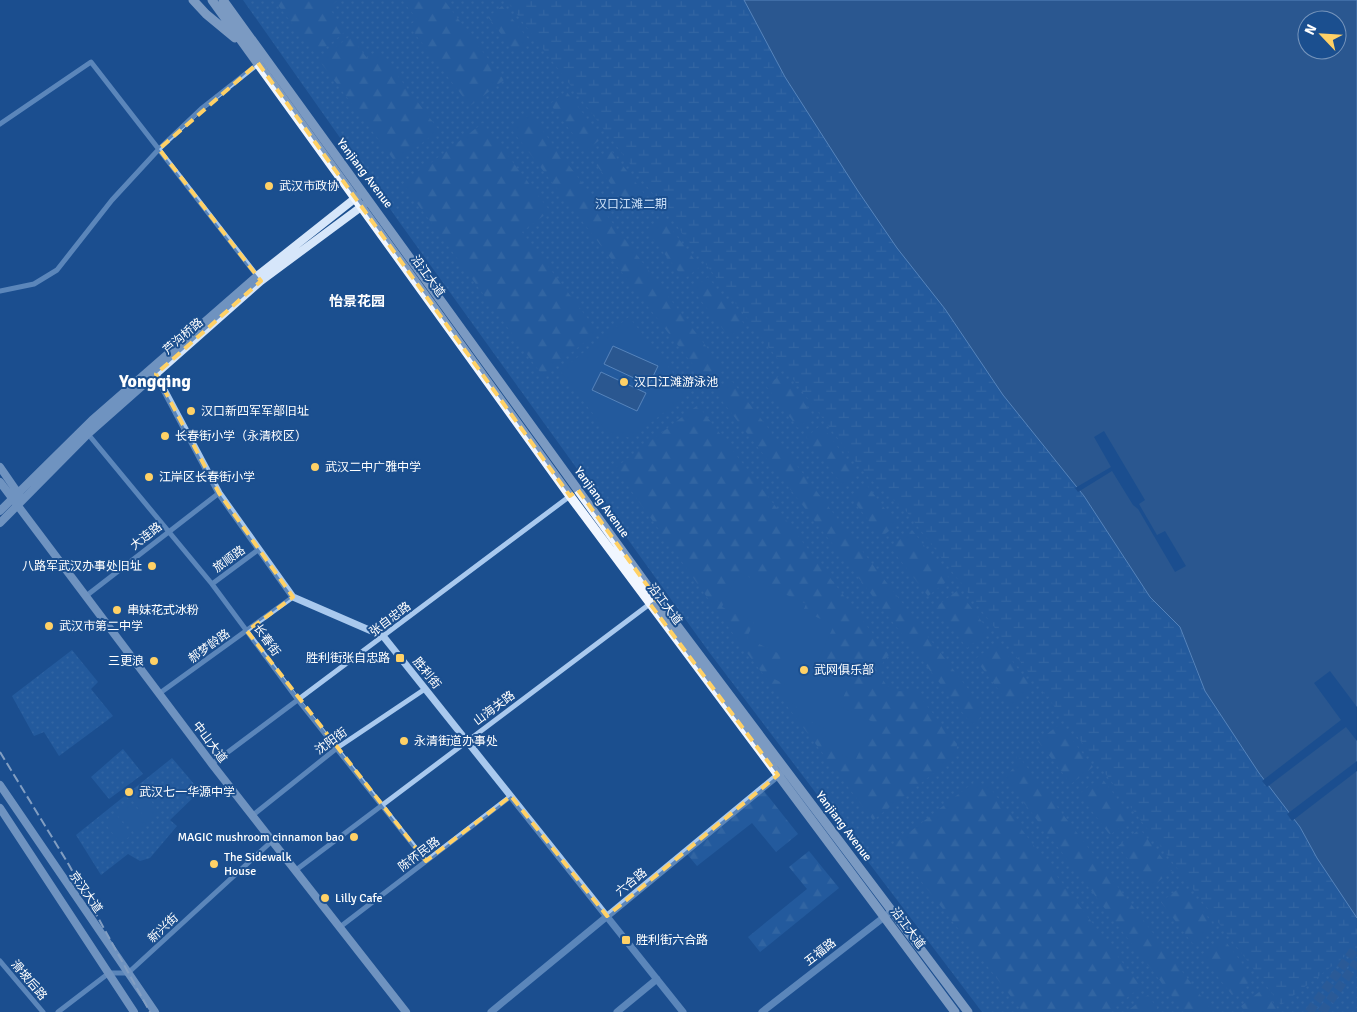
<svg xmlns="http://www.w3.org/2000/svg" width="1357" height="1012" font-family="Signika,'Noto Sans SC',sans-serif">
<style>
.green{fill:url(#green-dots)}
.forest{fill:url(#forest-firs);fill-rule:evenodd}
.wetland{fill:url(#wetland-marsh)}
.pitch{fill:#2e69ad}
.water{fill:#3c6290;stroke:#9cc4f0;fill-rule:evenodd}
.pier{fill:#1b4f8f}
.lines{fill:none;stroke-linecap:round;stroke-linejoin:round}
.primary-tunnel{stroke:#3d69a0;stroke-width:9;stroke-dasharray:9 4.5;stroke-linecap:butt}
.minor{stroke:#a9c9ee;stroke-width:5}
.tertiary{stroke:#a9c9ee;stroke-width:7}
.secondary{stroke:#d6e6fa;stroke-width:8}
.primary{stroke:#f0f6ff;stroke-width:9}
.rail{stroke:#fff;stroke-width:2;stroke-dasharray:9 4;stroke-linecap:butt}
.marked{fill:none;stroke:#ffd166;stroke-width:4;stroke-dasharray:10 6;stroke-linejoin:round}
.poi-dot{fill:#ffd166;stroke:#1b4f8f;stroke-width:2}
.labels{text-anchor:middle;stroke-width:4;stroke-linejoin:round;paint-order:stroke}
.street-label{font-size:12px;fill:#fff;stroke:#1b4f8f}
.poi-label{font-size:12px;fill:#fff;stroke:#1b4f8f;text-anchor:start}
.park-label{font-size:12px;fill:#cfe3fa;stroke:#1b4f8f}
.neighbourhood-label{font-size:14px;font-weight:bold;fill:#fff;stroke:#1b4f8f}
.district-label{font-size:18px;font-weight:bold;fill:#fff;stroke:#1b4f8f}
</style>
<defs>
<pattern id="green-dots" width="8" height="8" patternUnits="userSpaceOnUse" patternTransform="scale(1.25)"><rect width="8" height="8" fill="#2e69ad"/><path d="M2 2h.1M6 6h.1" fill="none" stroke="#4d80b9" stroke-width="1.8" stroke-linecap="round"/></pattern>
<pattern id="forest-firs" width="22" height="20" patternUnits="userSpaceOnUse" patternTransform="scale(1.25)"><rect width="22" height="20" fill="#2e69ad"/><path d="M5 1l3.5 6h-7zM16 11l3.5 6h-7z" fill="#4d80b9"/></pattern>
<pattern id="wetland-marsh" width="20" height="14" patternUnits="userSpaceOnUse" patternTransform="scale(1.25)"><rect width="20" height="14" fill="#2e69ad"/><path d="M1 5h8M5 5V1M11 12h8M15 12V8" fill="none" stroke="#4d80b9"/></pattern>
</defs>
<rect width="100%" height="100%" fill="#1b4f8f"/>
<path class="green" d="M243,0H744L785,77L821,132L1199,678L1357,918V1012H982L709,652L400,223Z
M72,650L98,682L91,689L113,716L59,756L44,732L34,736L12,696Z
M123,749L143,774L109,799L91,777Z
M172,758L200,791L170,820L177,826L150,858L140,861L128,854L101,875L76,835Z"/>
<path class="forest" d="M274,0H338L329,8L346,31L316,55Z
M402,0H444L504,80L470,106L409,26L417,19Z
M502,6L529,40L515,52L488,17Z
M350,36L367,58L378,50L439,130L396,163L319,60Z
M566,91L602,138L586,151L550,104Z
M530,114L724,370L707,383L511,129Z
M483,123L550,211L522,232L598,332L542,375L403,184Z
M610,149L646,196L630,209L594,162Z
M663,218L700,267L684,279L646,230Z
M708,277L745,325L729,337L692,289Z
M782,374L814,416L798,428L766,386Z
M732,381L982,707L976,712L981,718L972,725L716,393Z
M698,405L889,655C869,673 891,701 913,688L957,744L956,756L873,820L744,649L615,468ZM806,603L803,611L817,663L851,679L821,745L828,730L794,714L797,706L789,686L783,655L747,638L754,622Z
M821,425L858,474L843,486L806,437Z
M866,484L897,525L881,537L850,496Z
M912,530L950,579L928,596L890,547Z
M958,590L989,631L967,648L936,607Z
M998,642L1033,689L1011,706L975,659Z
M1060,724L1093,767L1071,784L1038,741Z
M1017,754L1213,1012H1184L1005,778L1015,766Z
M1101,777L1132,818L1110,835L1079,794Z
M974,782L988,785L1141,987L1108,1012H1023L893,845Z
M764,791L798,834L776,852L752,823L697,866L687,854Z
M1140,829L1172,871L1150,888L1118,846Z
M809,851L839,888L760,952L748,937L807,889L789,867Z
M1183,885L1215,927L1193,944L1161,902Z
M1223,938L1254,979L1232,995L1201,955Z
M1263,989L1280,1012H1245L1241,1006Z
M1148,995L1160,1012H1126Z"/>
<path class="wetland" d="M506,0H744L785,77L858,191L897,248L945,309L1003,395L1084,496L1150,597L1180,627L1199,678L1259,773L1300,827L1317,858L1357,918V947L1281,1005L906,511L869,478L855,461Z"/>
<path class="pitch" d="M629,317L689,393L631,438L608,433L560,371Z
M738,572L806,604L803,611L834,625L817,663L852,679L839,706L873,722L855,761L821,745L828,730L794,714L797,706L783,700L789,686L772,678L782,655L747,638L754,622L722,607Z
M143,791L160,813L148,822L132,800Z
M129,802L146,824L134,833L118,811Z
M115,813L132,835L120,843L104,822Z"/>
<path class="water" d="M744,0H1357V918L1317,858L1300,827L1259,773L1205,691L1180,627L1150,597L1084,496L1003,395L945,309L897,248L858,191L785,77ZM1307,20H1337V50H1307Z
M613,346L658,366L649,385L604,364Z
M601,372L646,393L637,411L592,390Z"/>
<path class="pier" d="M1104,431L1145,500L1139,504L1157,535L1165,531L1186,566L1175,572L1138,509L1133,505L1112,471L1078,492L1075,488L1111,467L1094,437Z
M1330,671L1357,707V741L1346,727L1267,787L1262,781L1341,720L1314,683Z
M1357,761V771L1292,821L1287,814Z"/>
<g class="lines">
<path class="primary-tunnel" d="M1309,1012L1357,946
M1322,1012L1357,962"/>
<path class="minor" d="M0,124L91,62L258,277
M0,291L34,284L57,270L112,200L159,149L201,109L258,64
M88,434L212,584L298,700L426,861
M212,584L258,550
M86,596L219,493
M160,693L293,597
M212,764L570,496
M253,815L337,748L425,689
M296,870L651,603
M340,927L511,796
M0,961L43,1012
M58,1012L109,973H128L272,841"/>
<path class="tertiary" d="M153,369L219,493L293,597L383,636L683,1012
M491,1012L782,772
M617,1012L657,979
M762,1012L888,914"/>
<path class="secondary" d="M0,467L20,496
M0,482L212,764L406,1012
M0,511L92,420L257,276L358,196
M0,523L88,434L261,281L365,204
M0,785L155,1012
M0,808L134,1012"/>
<path class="primary" d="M193,0L206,14L235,38
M212,0L570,496L955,1012
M223,0L657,599L968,1012"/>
<path class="rail" d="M0,752L69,865L150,1012"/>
</g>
<path d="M0 0H1357V1012H0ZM258,63L570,496L578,490L657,599L650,604L778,775L607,916L511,796L426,861L247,631L293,597L219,493L156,374L261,281L159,149Z" fill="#1b4f8f" fill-opacity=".55" fill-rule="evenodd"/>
<path class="marked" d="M258,63L570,496L578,490L657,599L650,604L778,775L607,916L511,796L426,861L247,631L293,597L219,493L156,374L261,281L159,149Z"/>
<g class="poi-dot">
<circle cx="269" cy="186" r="5"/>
<circle cx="624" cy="382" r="5"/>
<circle cx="191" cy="411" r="5"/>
<circle cx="165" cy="436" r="5"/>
<circle cx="315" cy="467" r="5"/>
<circle cx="149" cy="477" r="5"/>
<circle cx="152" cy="566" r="5"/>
<circle cx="117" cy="610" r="5"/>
<circle cx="49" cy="626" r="5"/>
<rect x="395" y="653" width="10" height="10" rx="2.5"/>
<circle cx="154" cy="661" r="5"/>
<circle cx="804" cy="670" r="5"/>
<circle cx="404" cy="741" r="5"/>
<circle cx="129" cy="792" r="5"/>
<circle cx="354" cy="837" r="5"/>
<circle cx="214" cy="864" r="5"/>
<circle cx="325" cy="898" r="5"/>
<rect x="621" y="935" width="10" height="10" rx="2.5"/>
</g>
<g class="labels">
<g class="street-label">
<text transform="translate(365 173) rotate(53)" y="4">Yanjiang Avenue</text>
<text transform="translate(428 276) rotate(54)" y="4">沿江大道</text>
<text transform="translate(183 336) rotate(-41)" y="4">芦沟桥路</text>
<text transform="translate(602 502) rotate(54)" y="4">Yanjiang Avenue</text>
<text transform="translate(146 536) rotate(-38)" y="4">大连路</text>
<text transform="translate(229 559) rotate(-36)" y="4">旅顺路</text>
<text transform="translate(665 604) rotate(53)" y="4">沿江大道</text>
<text transform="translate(390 619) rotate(-37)" y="4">张自忠路</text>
<text transform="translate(267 640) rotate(54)" y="4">长春街</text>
<text transform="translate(209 646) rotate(-36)" y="4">郝梦龄路</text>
<text transform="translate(427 673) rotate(51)" y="4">胜利街</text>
<text transform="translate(494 708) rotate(-37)" y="4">山海关路</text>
<text transform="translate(331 741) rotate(-36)" y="4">沈阳街</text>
<text transform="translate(210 742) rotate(53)" y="4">中山大道</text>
<text transform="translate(844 826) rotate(53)" y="4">Yanjiang Avenue</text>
<text transform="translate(419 854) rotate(-37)" y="4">陈怀民路</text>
<text transform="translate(631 882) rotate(-39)" y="4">六合路</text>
<text transform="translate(86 892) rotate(55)" y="4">京汉大道</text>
<text transform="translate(163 928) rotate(-43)" y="4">新兴街</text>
<text transform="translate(908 928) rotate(53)" y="4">沿江大道</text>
<text transform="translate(820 952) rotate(-38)" y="4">五福路</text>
<text transform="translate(29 980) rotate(50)" y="4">滑坡后路</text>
</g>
<g class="poi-label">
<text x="279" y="190">武汉市政协</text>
<text x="634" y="386">汉口江滩游泳池</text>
<text x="201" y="415">汉口新四军军部旧址</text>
<text x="175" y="440">长春街小学（永清校区）</text>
<text x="325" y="471">武汉二中广雅中学</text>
<text x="159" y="481">江岸区长春街小学</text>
<text x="142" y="570" text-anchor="end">八路军武汉办事处旧址</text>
<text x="127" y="614">串妹花式冰粉</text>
<text x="59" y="630">武汉市第二中学</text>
<text x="390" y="662" text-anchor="end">胜利街张自忠路</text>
<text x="144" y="665" text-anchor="end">三更浪</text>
<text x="814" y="674">武网俱乐部</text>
<text x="414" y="745">永清街道办事处</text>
<text x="139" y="796">武汉七一华源中学</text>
<text x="344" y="841" text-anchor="end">MAGIC mushroom cinnamon bao</text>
<text x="224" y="861">The Sidewalk<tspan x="224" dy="14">House</tspan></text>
<text x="335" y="902">Lilly Cafe</text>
<text x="636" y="944">胜利街六合路</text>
</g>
<g class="park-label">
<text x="631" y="208">汉口江滩二期</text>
</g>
<g class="neighbourhood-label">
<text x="357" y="306">怡景花园</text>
</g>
<g class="district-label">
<text x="155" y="387">Yongqing</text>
</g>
</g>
<g transform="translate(1322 35) rotate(295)"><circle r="24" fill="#1b4f8f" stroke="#7695bc"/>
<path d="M0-4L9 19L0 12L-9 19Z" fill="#ffd166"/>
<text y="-8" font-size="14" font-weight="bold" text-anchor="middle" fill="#ffffff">N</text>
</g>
</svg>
